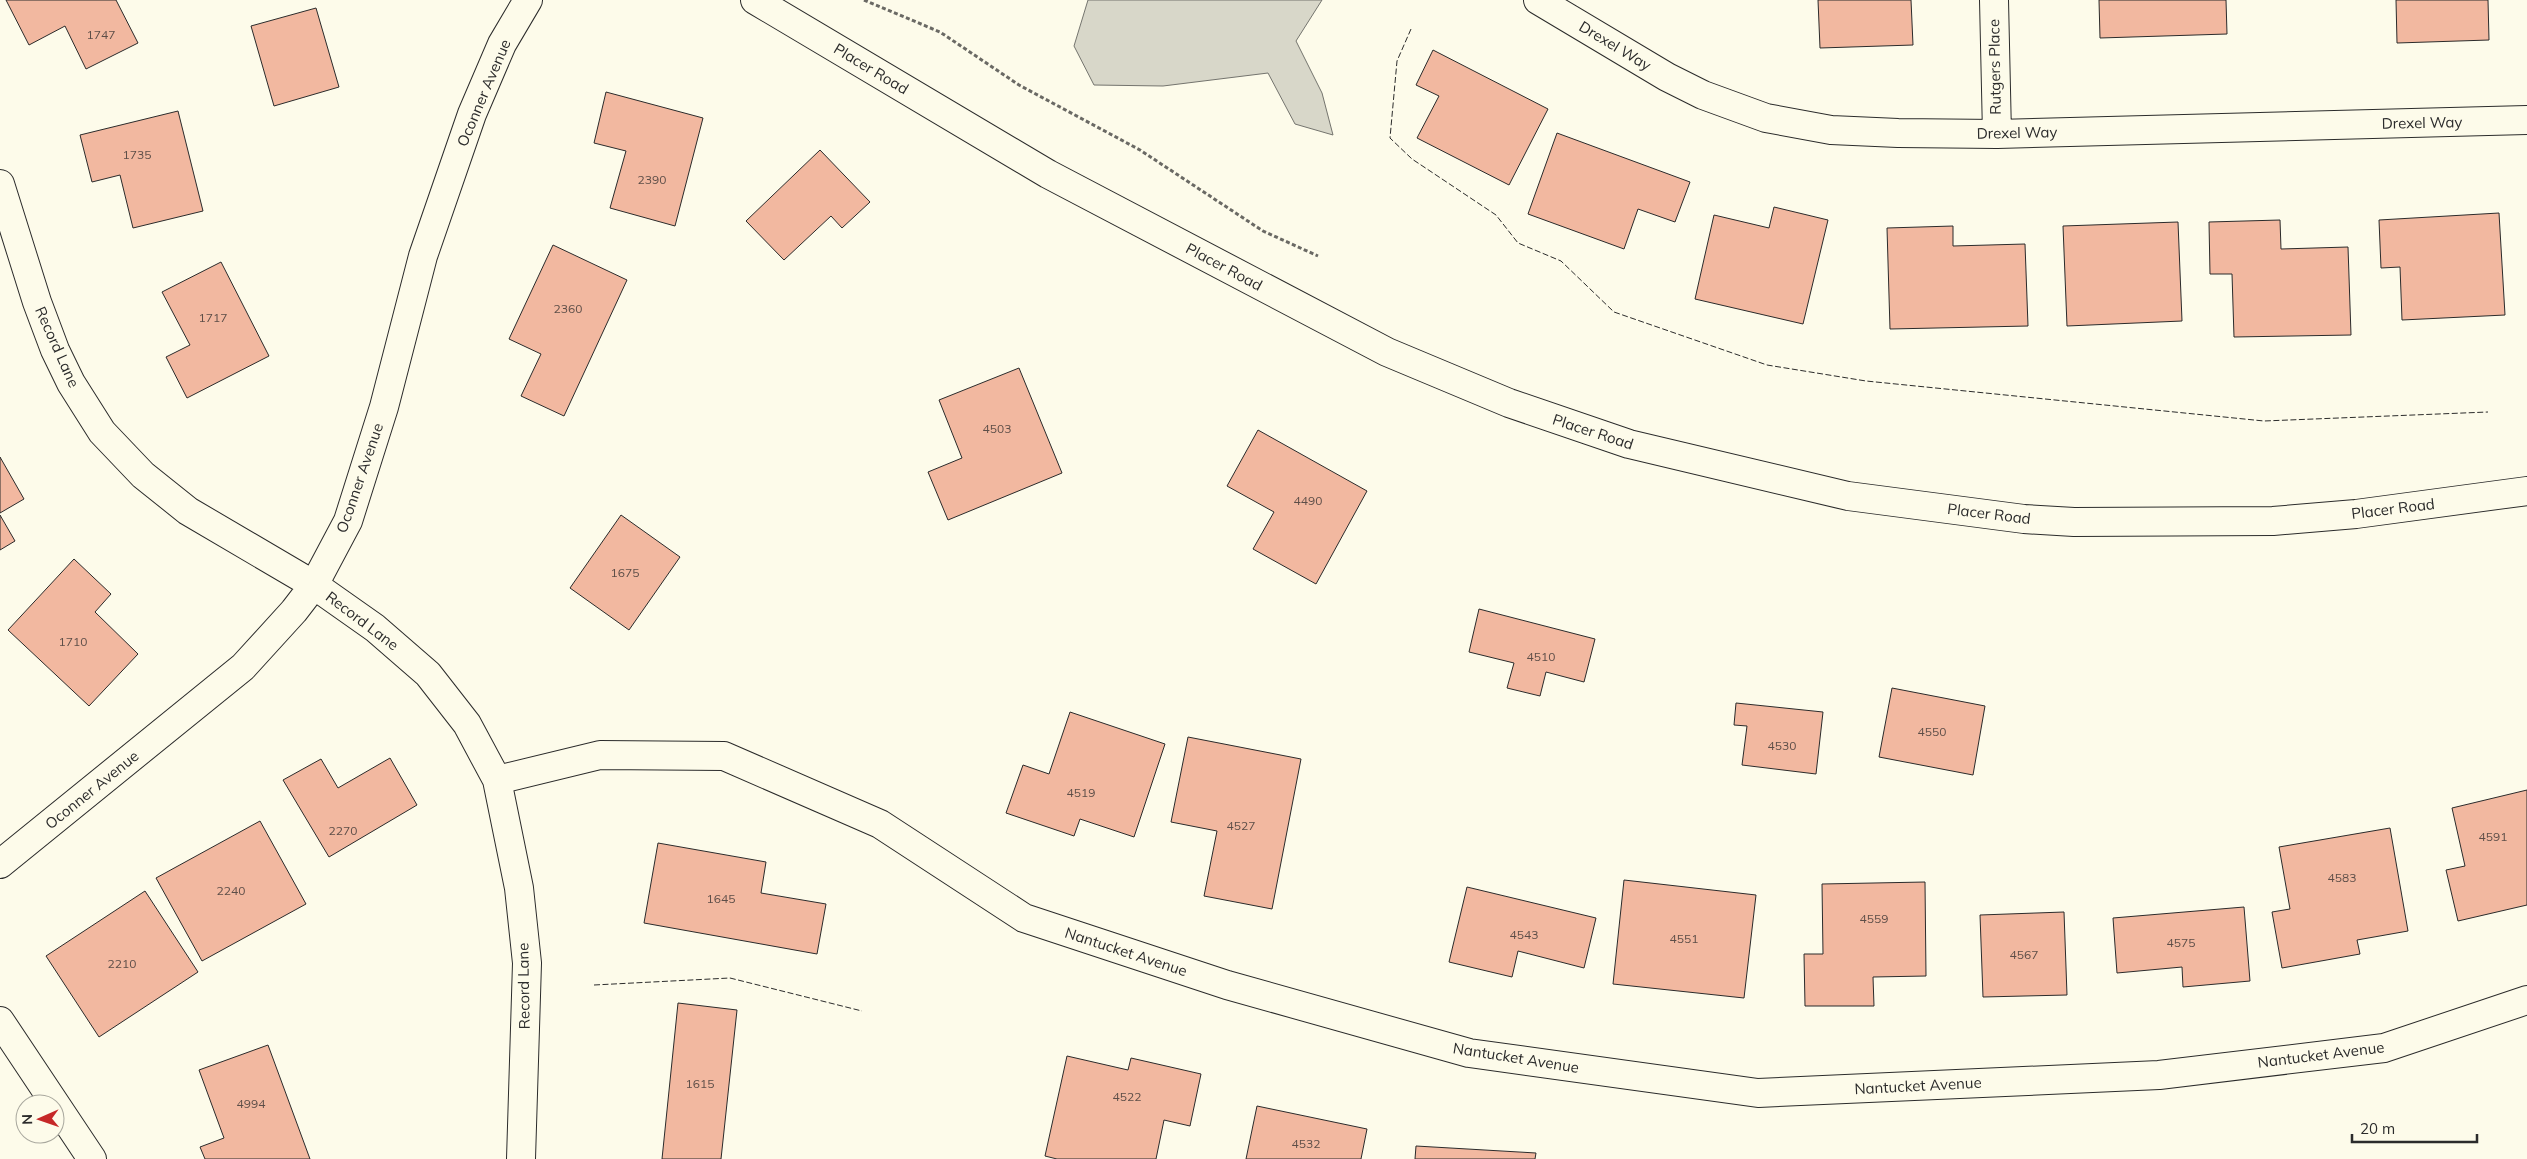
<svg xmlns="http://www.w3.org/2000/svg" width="2527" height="1159" font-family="Mulish,sans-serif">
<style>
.water{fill:#d8d7c9;stroke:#74746e}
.building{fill:#f2b8a0;stroke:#2b2b2b}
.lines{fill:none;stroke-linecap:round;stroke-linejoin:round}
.street-casing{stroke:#2b2b2b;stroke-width:30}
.secondary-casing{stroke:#2b2b2b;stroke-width:30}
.path{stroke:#6a6964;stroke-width:3;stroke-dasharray:4 2.5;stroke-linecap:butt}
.street{stroke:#fdfbea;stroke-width:28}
.secondary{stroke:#fdfbea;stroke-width:28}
.fence{stroke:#2b2b2b;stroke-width:1;stroke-dasharray:6 2.5;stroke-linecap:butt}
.labels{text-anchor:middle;stroke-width:4;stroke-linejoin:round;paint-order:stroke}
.number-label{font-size:12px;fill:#5d4e48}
.street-label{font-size:15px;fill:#2b2b2b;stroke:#fdfbea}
</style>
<rect width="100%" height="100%" fill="#fdfbea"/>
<path class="water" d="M1088,0H1322L1296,41L1322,93L1333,135L1295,124L1268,73L1163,86L1094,85L1074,46Z"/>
<path class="building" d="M6,0H116L138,43L86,69L65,26L29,45Z
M1818,0H1911L1913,45L1820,48Z
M2099,0H2226L2227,34L2100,38Z
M2396,0H2488L2489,40L2397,43Z
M316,8L339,87L274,106L251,26Z
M1433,50L1548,109L1509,185L1417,138L1439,96L1416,85Z
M606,92L703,118L675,226L610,208L626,151L594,143Z
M178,111L203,211L133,228L120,175L92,182L80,135Z
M1557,133L1690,182L1675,222L1638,209L1624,249L1528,214Z
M820,150L870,202L842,228L831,216L784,260L746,221Z
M1774,207L1828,220L1803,324L1695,299L1714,215L1769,228Z
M2499,213L2505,315L2402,320L2400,267L2381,268L2379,220Z
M2280,220L2281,249L2348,247L2351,335L2234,337L2232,274H2210L2209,222Z
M2178,222L2182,321L2067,326L2063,226Z
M1953,226V246L2025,244L2028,326L1890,329L1887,228Z
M553,245L627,280L564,416L521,396L541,354L509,339Z
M221,262L269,356L187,398L166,357L190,345L162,292Z
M1019,368L1062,473L948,520L928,472L962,458L939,400Z
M1258,430L1367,491L1316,584L1253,549L1274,512L1227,486Z
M0,457L24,499L0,513Z
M0,515L15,541L0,550Z
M621,515L680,557L629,630L570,588Z
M74,559L111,594L95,612L138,654L89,706L8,630Z
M1479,609L1595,639L1584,682L1546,672L1540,696L1507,688L1514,663L1469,652Z
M1892,688L1985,706L1973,775L1879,757Z
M1736,703L1823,712L1816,774L1742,765L1747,726L1734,725Z
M1070,712L1165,744L1134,837L1080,819L1074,836L1006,813L1023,765L1049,774Z
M1188,737L1301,759L1272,909L1204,896L1217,831L1171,822Z
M390,758L417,805L329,857L283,780L321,759L338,788Z
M2527,790V905L2458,921L2446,870L2465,866L2452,808Z
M260,821L306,904L202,961L156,878Z
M2390,828L2408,931L2357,940L2360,954L2282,968L2272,912L2290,909L2279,847Z
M658,843L766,862L761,893L826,904L817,954L644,923Z
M1624,880L1756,895L1744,998L1613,984Z
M1925,882L1926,976L1873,977L1874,1006H1805L1804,954H1823L1822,884Z
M1467,887L1596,918L1584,968L1518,951L1512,977L1449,962Z
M145,891L198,972L99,1037L46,956Z
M2244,907L2250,981L2183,987L2182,967L2117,973L2113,918Z
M2064,912L2067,995L1983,997L1980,915Z
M678,1003L737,1010L721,1159H662Z
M268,1045L310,1159H205L200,1147L224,1138L199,1070Z
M1067,1056L1128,1070L1131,1058L1201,1074L1190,1126L1164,1120L1156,1159H1057L1045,1156Z
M1257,1106L1367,1129L1361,1159H1246Z
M1416,1146L1536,1153L1535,1159H1415Z"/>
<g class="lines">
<g class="street-casing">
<path id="street" d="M1538,0L1667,77L1703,95L1766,118L1831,130L1898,133L1997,134L2527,120
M1994,0L1997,134
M0,184L37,302L55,350L71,383L102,432L143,475L188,511L314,585L375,628L428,674L467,724L497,780L519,888L527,963L521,1159
M497,780L600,755L724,756L880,824L1024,918L1227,985L1469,1053L1758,1093L2159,1075L2384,1048L2527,1000
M0,864L243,667L294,611L314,585L348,521L384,407L423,256L472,114L502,44L528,0
M0,1021L92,1159"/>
</g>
<g class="secondary-casing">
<path id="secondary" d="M755,0L1048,174L1387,352L1509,403L1629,444L1848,496L2024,519L2074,522L2273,521L2356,514L2527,491"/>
</g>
<path class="path" d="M864,0L940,32L1019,85L1140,150L1263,231L1318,256"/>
<use href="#street" class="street"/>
<use href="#secondary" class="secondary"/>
<path class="fence" d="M1411,29L1397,61L1390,138L1412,159L1496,215L1518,243L1561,261L1614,312L1767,365L1866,381L2264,421L2488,412
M594,985L730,978L862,1011"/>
</g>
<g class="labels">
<g class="number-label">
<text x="101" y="39">1747</text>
<text x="137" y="159">1735</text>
<text x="652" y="184">2390</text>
<text x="568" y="313">2360</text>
<text x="213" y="322">1717</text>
<text x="997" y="433">4503</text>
<text x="1308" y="505">4490</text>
<text x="625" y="577">1675</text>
<text x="73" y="646">1710</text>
<text x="1541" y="661">4510</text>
<text x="1932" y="736">4550</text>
<text x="1782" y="750">4530</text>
<text x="1081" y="797">4519</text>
<text x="1241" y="830">4527</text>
<text x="343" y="835">2270</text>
<text x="2493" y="841">4591</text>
<text x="2342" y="882">4583</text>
<text x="231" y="895">2240</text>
<text x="721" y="903">1645</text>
<text x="1874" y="923">4559</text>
<text x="1524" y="939">4543</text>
<text x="1684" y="943">4551</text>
<text x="2181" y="947">4575</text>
<text x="2024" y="959">4567</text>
<text x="122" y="968">2210</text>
<text x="700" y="1088">1615</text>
<text x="1127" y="1101">4522</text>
<text x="251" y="1108">4994</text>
<text x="1306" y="1148">4532</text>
</g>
<g class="street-label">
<text transform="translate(1615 46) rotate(31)" y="5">Drexel Way</text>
<text transform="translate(1995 67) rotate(-91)" y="5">Rutgers Place</text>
<text transform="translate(871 69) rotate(31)" y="5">Placer Road</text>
<text transform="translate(484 93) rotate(-67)" y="5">Oconner Avenue</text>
<text transform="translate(2422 123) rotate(-1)" y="5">Drexel Way</text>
<text transform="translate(2017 133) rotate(-1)" y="5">Drexel Way</text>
<text transform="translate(1224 267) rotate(28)" y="5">Placer Road</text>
<text transform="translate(57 347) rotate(66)" y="5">Record Lane</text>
<text transform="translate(1593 432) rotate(18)" y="5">Placer Road</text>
<text transform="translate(360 478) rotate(-71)" y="5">Oconner Avenue</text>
<text transform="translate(2393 509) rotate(-7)" y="5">Placer Road</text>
<text transform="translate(1989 514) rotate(7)" y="5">Placer Road</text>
<text transform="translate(362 621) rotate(37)" y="5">Record Lane</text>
<text transform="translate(92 790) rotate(-39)" y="5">Oconner Avenue</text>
<text transform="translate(1126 952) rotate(18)" y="5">Nantucket Avenue</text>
<text transform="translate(524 986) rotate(-91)" y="5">Record Lane</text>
<text transform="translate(2321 1055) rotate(-7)" y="5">Nantucket Avenue</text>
<text transform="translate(1516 1058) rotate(9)" y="5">Nantucket Avenue</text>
<text transform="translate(1918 1086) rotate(-3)" y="5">Nantucket Avenue</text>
</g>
</g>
<g transform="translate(40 1119) rotate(268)"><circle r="24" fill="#fdfbea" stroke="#a9a89e"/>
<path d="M0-4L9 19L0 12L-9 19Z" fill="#c62828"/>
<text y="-8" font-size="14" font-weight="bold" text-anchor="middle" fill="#2b2b2b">N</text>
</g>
<path d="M2352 1134v8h125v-8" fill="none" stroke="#2b2b2b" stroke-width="2.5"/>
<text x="2360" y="1134" font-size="15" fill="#2b2b2b" stroke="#fdfbea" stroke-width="4" paint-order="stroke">20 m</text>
</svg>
